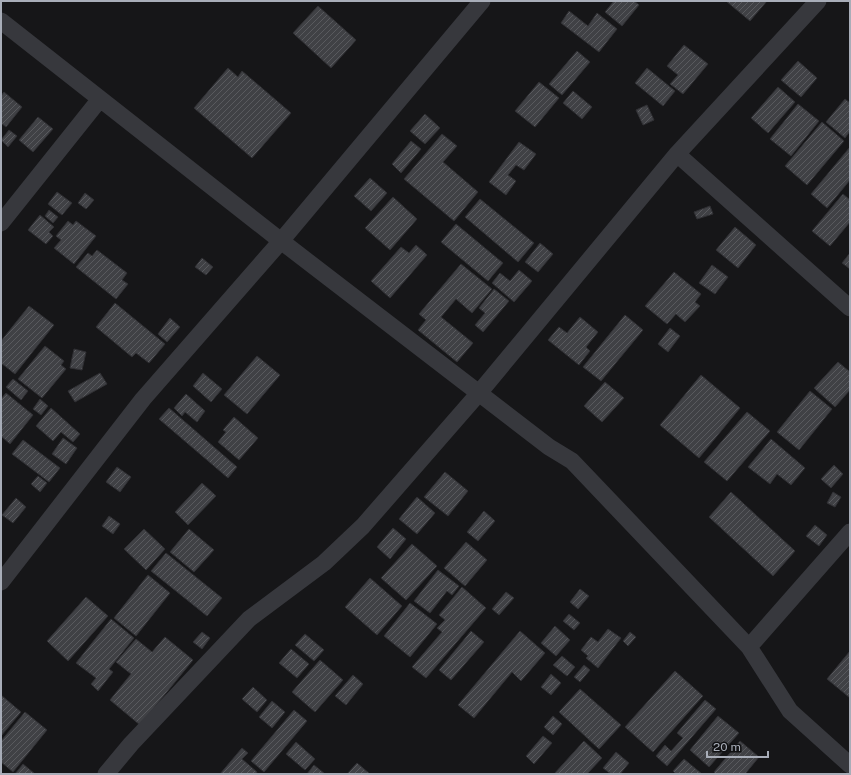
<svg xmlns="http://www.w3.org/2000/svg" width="851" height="775" font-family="'Public Sans',sans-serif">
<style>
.building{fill:url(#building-hatch);stroke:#303034}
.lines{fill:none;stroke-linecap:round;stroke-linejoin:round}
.minor{stroke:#37383d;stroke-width:17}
</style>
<defs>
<pattern id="building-hatch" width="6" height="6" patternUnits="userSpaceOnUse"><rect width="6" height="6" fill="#404145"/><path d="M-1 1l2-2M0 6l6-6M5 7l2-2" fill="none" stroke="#595a5e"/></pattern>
</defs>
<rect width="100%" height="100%" fill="#161618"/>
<path class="building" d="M614,1H634L639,5L622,26L605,12Z
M726,1H767L750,21Z
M318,6L356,40L331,68L293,33Z
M569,11L588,26L597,13L617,29L599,52L561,23Z
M684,45L708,64L683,94L670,84L678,75L667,66Z
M577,51L590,62L562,95L549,84Z
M798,61L817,78L801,97L781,80Z
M228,68L238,77L242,71L291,113L252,158L194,108Z
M647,68L675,91L663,106L635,83Z
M539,82L559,98L535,127L515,111Z
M778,87L795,102L768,133L751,118Z
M573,91L592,107L582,119L563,103Z
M4,92L22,107L6,127L1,123V96Z
M845,99L850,103V131L845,138L826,122Z
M798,104L819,121L791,156L770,139Z
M647,105L654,120L643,125L636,110Z
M425,114L440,128L425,144L410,131Z
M38,117L53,129L33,152L19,140Z
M822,122L844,141L807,185L785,166Z
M9,130L17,136L8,147L1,140Z
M442,134L457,146L443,162L478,192L454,221L404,179Z
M411,141L421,149L401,173L392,164Z
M519,142L536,154L524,170L516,165L508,175L516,181L506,195L489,182Z
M850,147V180L827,208L811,194Z
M370,178L387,193L371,211L354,196Z
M57,192L72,203L62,215L48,204Z
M85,193L94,200L86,209L78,203Z
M843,194L850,200V222L830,246L812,231Z
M393,197L417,219L390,250L365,228Z
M480,199L534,243L518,262L465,217Z
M710,206L713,214L697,219L694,212Z
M49,210L58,217L53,223L45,216Z
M40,215L54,227L49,232L53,236L46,244L28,230Z
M68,221L73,225L76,221L96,236L74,264L54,248L61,240L56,236Z
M456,224L503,263L488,281L441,242Z
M735,227L756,245L738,268L716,250Z
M540,243L553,254L538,272L525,262Z
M416,245L427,255L390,298L371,281L401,247L409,253Z
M97,250L127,273L122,280L128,284L116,299L76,267L88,253L92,256Z
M850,253V269L842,263Z
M202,258L213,267L206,275L195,267Z
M461,264L492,289L472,313L456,299L441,317L473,343L457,362L418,330L426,320L419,314Z
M712,265L728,277L715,294L699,283Z
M519,270L532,281L514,302L492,283L500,273L510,281Z
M674,272L701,294L695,302L700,306L685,322L676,314L667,324L645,306Z
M494,289L509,301L483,332L475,325L485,313L479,308Z
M115,303L165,344L149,363L136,353L132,357L96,327Z
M29,306L54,325L15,374L1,363V341Z
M625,315L643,330L601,381L583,367Z
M580,317L598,332L586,347L590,351L579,365L548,340L559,327L567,333Z
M170,318L180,327L167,342L158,334Z
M670,328L680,336L668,352L658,344Z
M45,346L64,361L61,365L66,369L42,398L18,379Z
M74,349L86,352L82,370L70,368Z
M257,356L280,375L247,414L224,395Z
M838,362L850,372V390L835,407L814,388Z
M100,373L107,384L75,402L68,391Z
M203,373L222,389L211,402L193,386Z
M701,375L740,408L699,458L660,425Z
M13,379L28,391L21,400L6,387Z
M605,382L624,398L602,422L584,406Z
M810,391L832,409L799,450L777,432Z
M6,393L33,415L10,444L1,436V399Z
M186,394L205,411L197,422L185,412L182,416L174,408Z
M40,399L48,406L41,415L33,409Z
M51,408L80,434L73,442L61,432L53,441L36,426Z
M169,408L237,467L228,478L159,419Z
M747,412L770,431L727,481L704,462Z
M234,417L258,438L239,460L218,442L226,432L223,430Z
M63,438L77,448L66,464L52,454Z
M771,439L805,468L791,485L777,474L770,484L748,467Z
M23,440L60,468L49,482L12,454Z
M834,465L843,474L831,488L821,479Z
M117,467L131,477L120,492L106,482Z
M445,472L468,491L448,516L424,497Z
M38,476L47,483L40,492L31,484Z
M202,483L216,496L188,525L175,512Z
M731,492L795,551L773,576L709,517Z
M833,492L841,497L835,507L827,503Z
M417,497L435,513L417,534L399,519Z
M16,498L26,507L13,523L2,515Z
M484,511L495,521L478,541L467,532Z
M109,516L120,524L113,534L102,526Z
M815,525L827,535L819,546L806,536Z
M393,528L406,539L390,559L377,547Z
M144,529L165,549L146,570L124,549Z
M189,529L214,550L194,572L170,552Z
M466,542L487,560L465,586L444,568Z
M412,544L437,566L406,600L381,578Z
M166,553L222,598L207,616L151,571Z
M438,570L459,586L452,595L447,591L430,613L414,601Z
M148,575L170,593L136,636L114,618Z
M370,578L402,606L377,635L345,607Z
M462,587L486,608L426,678L412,667L442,632L437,628L445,620L439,615Z
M580,589L589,596L578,609L570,602Z
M506,592L514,598L499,615L492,609Z
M86,597L108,616L68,661L47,641Z
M410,603L437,624L410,657L384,636Z
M569,614L580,623L574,630L563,621Z
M111,619L134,638L109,669L113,672L98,691L91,684L96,678L76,663Z
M555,626L570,640L556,656L541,643Z
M608,629L621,638L598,668L586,658L588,656L581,650L591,637L598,642Z
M471,631L484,642L451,680L439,670Z
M520,631L545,653L521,681L512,672L474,718L458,705Z
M202,632L210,638L202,649L193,642Z
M630,632L636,637L628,646L623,641Z
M305,634L324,650L314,661L295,645Z
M165,637L193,660L140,725L110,700L131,674L116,662L136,639L152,652Z
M291,649L309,664L297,678L279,663Z
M850,651V698L827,679Z
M562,656L575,667L567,676L553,665Z
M320,660L343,680L315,712L292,692Z
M584,665L590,670L580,682L574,677Z
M675,671L703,696L653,752L625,727Z
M551,674L561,683L551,695L541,687Z
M353,675L363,684L346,705L335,696Z
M253,687L267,700L257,712L242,699Z
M580,689L621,725L599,749L559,712Z
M1,695L21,712L1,736Z
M705,700L716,709L667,766L656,756L665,745L671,751L683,738L677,733Z
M272,701L285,712L272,728L259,717Z
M294,710L307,721L264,772L251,761Z
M25,712L47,730L13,772L1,762V741Z
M553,716L562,724L553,735L544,727Z
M718,716L739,733L709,767L690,750Z
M543,736L552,743L534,764L526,756Z
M584,741L602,758L587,774H554Z
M740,741L759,757L745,774H716L714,772Z
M296,742L315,759L305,770L286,754Z
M242,748L248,753L242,759L257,772L256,774H220Z
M616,752L629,763L620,774H611L603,768Z
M684,759L702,774H676L673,771Z
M357,763L370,774H347Z
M23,764L35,774H15Z
M314,765L325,774H307Z"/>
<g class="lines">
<path class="minor" d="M1,21L281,241L549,447L572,461L749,647L790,711L850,765
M677,154L850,308
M1,223L100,99
M1,582L143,399L281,241L482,1
M749,647L850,532
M106,774L131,744L249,619L324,563L363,526L479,393L677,154L818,1"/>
</g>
<rect width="851" height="775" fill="none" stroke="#a8adb8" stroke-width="4"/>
<path d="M707 751v6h61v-6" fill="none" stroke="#a8adb8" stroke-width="2"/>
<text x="713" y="751" font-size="12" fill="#a8adb8" stroke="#111113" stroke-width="3" paint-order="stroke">20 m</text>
</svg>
